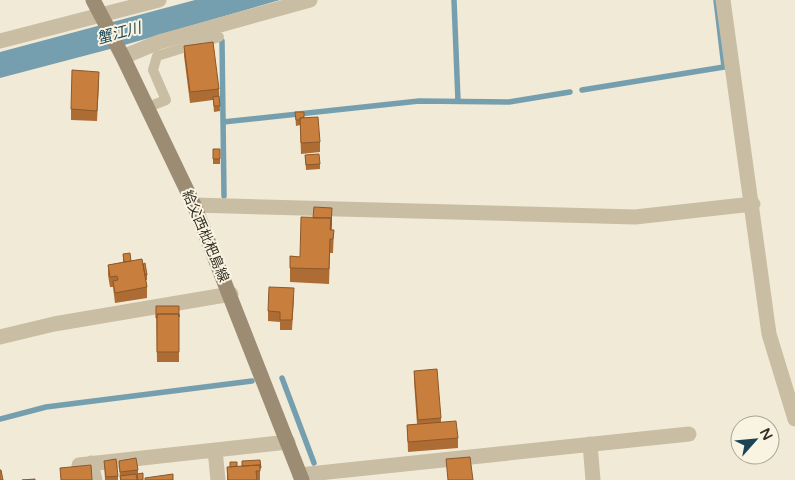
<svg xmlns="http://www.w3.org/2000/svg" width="795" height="480" font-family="'Varela Round','Noto Sans JP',sans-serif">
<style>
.water{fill:#759fae}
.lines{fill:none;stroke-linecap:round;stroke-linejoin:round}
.stream{stroke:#759fae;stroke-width:5.5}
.lane{stroke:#c9bda3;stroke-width:10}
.street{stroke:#c9bda3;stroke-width:15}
.secondary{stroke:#9c8c74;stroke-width:15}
.wall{fill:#ac6c34}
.building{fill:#c87e3d;stroke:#8c582b}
.labels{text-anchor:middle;stroke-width:4;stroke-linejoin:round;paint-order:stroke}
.street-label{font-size:14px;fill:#332d25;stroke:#f9f4e2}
.water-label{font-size:15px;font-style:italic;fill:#1a4455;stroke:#f9f4e2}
</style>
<rect width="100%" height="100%" fill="#f1ead6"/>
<path class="water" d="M195,0H280L114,48L0,78V52Z"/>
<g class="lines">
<path class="stream" d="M454,0L458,101
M222,41L224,196
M582,90L724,67L716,0
M223,122L419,101L509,102L570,92
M282,378L314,463
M0,419L46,407L252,381"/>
<path class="lane" d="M148,107L166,100L153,70L157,56L219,37"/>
<path class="street" d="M723,0L769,334L795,419
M0,41L159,0
M123,57L159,42L310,0
M194,205L635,217L753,204
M0,337L54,324L231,294
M590,444L593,480
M215,450L218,480
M91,463L95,480
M79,465L288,442
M300,475L689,434"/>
<path class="secondary" d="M93,0L123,57L194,205L302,480"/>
</g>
<path class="wall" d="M184,46L219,89L220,111L214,112L213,100L190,103L184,56Z
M99,82L97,121L71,120V109Z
M295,112L304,117L320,142V152L301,154L300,125L296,126Z
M213,149H220V164H213Z
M305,155L320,164V169L306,170Z
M332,208V230H334L333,253H330L329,284L290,282V256L300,257L313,218Z
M123,254L131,261L143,264L147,275V280H146L147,287V298L115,303L113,287H110L108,275V265L123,262Z
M294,298L292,330H280V322L268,321V311Z
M156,306L179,317V362H157Z
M414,371L441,418V422L458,438V448L408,452L407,425L417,424L414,381Z
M260,460V480H227V467L242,466Z
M104,461L118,476V480H105Z
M119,461L138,470V474L143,480H137V476H136L137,480H120Z"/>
<path class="building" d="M213,42L219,89L190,92L184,46Z
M72,70L99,72L97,111L71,109Z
M219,96L220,106H214L213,97Z
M295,112H304V117L300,118V120H296Z
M318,117L320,142L301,143L300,118Z
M213,149H220V159H213Z
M319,154L320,164L306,165L305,155Z
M314,207L332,208L331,226V218H313Z
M301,217L331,218L330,230H334L333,239H330L329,269L290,268V256L300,257Z
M130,253L131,261L124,262L123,254Z
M142,259L147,287L115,293L113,281L118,280L117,276L110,277L108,265Z
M145,263L147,275H145L143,264Z
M269,287L294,288L292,320H280V312L268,311Z
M156,306H179V317V314H157V318H156Z
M157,314H179V352H157Z
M437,369L441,418L418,420L414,371Z
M456,421L458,438L408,442L407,425Z
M470,457L473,480H448L446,459Z
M136,458L138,470L120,472L119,461Z
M116,459L118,476L106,477L104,461Z
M260,460L261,468H260V465L242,466V461Z
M230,462H237V466L230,467Z
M91,465L92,480H61L60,468Z
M260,465V471H256L257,480H228L227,467Z
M0,470H1L3,480H0Z
M143,473V480H138L137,474Z
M136,474L137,480H121L120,476Z
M173,474V480H145V478Z
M35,479V480H22Z"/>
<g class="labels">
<g class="street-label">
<text transform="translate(206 236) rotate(67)" y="5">給父西枇杷島線</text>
</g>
<g class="water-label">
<text transform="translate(119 33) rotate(-15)" y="5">蟹江川</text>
</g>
</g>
<g transform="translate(755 440) rotate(63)"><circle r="24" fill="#f9f4e2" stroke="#aaa496"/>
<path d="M0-4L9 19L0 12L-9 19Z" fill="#1a4455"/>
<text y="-8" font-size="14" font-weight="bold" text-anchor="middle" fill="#332d25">N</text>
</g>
</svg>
